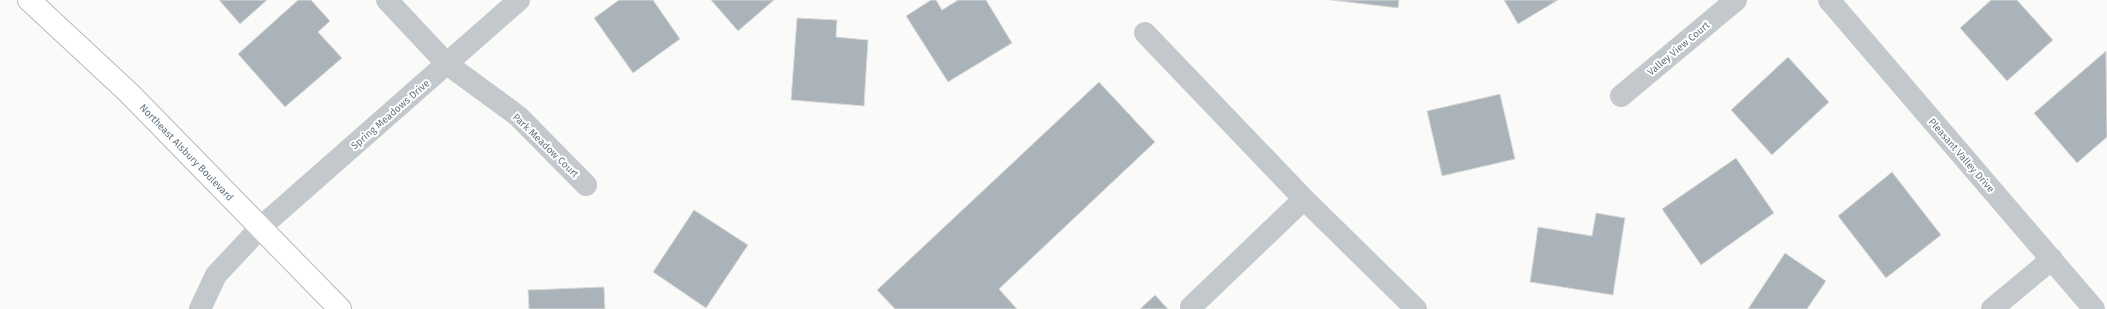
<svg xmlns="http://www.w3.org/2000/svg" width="2107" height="309" font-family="'Fira Sans',sans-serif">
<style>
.building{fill:#aab3b9;stroke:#dcdcda}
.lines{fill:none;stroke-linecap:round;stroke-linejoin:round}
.major-casing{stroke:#b5babe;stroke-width:24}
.minor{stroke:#c3c8cc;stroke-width:22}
.major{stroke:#fff;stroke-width:22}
.labels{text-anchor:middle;stroke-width:4;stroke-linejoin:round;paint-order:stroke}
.street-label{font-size:10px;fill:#657683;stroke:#fff}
</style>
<rect width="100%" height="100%" fill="#fafaf8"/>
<path class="building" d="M219,0H267L240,24Z
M298,0H311L330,21L318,32L342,58L285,107L238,54Z
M619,0H653L680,39L633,73L594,18Z
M711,0H774L738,31Z
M931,0H936L942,10L958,0H986L1012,43L948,82L906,16Z
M1331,0H1399L1398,8Z
M1504,0H1558L1518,24Z
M1991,0H2017L2053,40L2007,81L1960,28Z
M797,18L837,20L836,37L868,40L864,106L791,100Z
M2106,51L2107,137L2077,163L2034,113Z
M1788,57L1829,102L1772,155L1731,110Z
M1099,82L1155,142L999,289L1017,309H895L877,290Z
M1500,94L1515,159L1442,176L1427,111Z
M1736,158L1774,213L1701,265L1662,209Z
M1892,172L1941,235L1886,278L1838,216Z
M694,210L748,245L706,308L653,272Z
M1596,213L1625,218L1613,295L1530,282L1538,227L1592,236Z
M1785,253L1826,281L1807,309H1748Z
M604,287L605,309H529L528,290Z
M1155,295L1168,309H1140Z"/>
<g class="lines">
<g class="major-casing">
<path id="major" d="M29,0L129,93L340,309"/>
</g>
<path class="minor" d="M387,0L447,64L518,116L586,185
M1829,0L2094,309
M1145,33L1304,199L1416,309
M1621,96L1736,0
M1191,307L1304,199
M200,309L216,275L261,227L519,0
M1992,309L2052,259"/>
<use href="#major" class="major"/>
</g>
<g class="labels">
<g class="street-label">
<text transform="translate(1678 48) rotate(-40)" y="4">Valley View Court</text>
<text transform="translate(390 114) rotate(-41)" y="4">Spring Meadows Drive</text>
<text transform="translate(546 145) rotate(44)" y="4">Park Meadow Court</text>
<text transform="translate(187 152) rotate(46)" y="4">Northeast Alsbury Boulevard</text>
<text transform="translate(1962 155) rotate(49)" y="4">Pleasant Valley Drive</text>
</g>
</g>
</svg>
